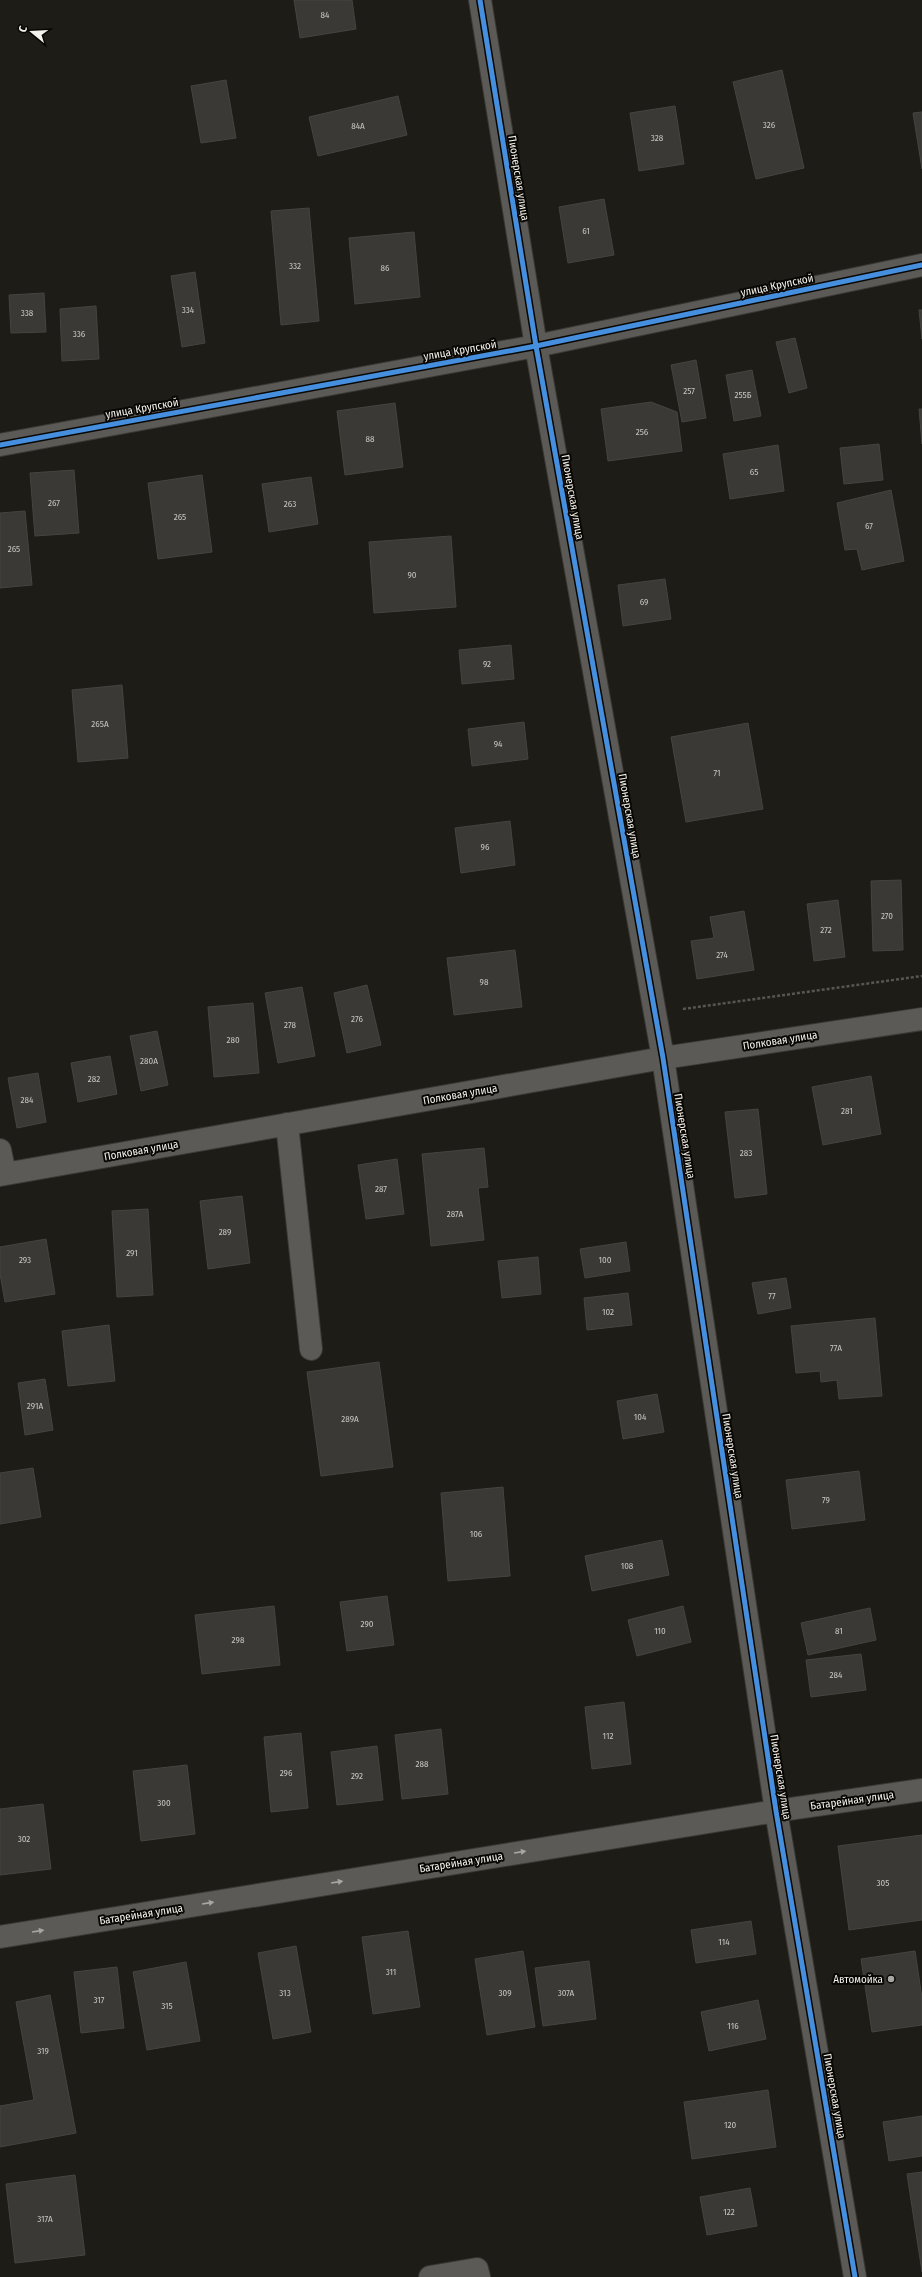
<svg xmlns="http://www.w3.org/2000/svg" width="922" height="2277" font-family="'Fira Sans Condensed',sans-serif">
<style>
.building{fill:#3b3935;stroke:#464440}
.lines{fill:none;stroke-linecap:round;stroke-linejoin:round}
.minor-casing{stroke:#3b3935;stroke-width:24}
.path{stroke:#585652;stroke-width:2.5;stroke-dasharray:3 2;stroke-linecap:butt}
.minor{stroke:#5c5a56;stroke-width:22}
.cycleway-casing{stroke:#090704;stroke-width:8}
.cycleway{stroke:#468fdf;stroke-width:5}
.oneway{fill:#a8a6a0}
.poi-dot{fill:#aaa7a1;stroke:#090704;stroke-width:1.5}
.labels{text-anchor:middle;stroke-width:4;stroke-linejoin:round;paint-order:stroke}
.number-label{font-size:9px;fill:#c6c4be}
.street-label{font-size:11px;fill:#f5f2eb;stroke:#090704}
.poi-label{font-size:11px;fill:#f5f2eb;stroke:#090704;text-anchor:end}
</style>
<rect width="100%" height="100%" fill="#1e1c17"/>
<path class="building" d="M294,0H352L356,29L300,38Z
M782,70L804,168L756,179L733,82Z
M226,80L236,138L201,143L191,86Z
M398,96L407,135L318,156L309,117Z
M675,106L684,164L639,171L630,113Z
M922,112V169L913,113Z
M604,199L614,255L568,263L559,207Z
M309,208L319,321L281,325L271,211Z
M414,232L420,297L355,304L349,238Z
M195,272L205,343L182,347L171,276Z
M44,293L46,332L11,333L9,295Z
M96,306L99,359L62,361L60,309Z
M919,310H922V339Z
M795,338L807,388L789,393L776,342Z
M696,360L706,418L682,422L671,365Z
M752,370L761,416L734,421L726,375Z
M651,402L677,412L682,451L608,461L601,409Z
M395,403L403,467L345,475L337,411Z
M919,409H922V444Z
M879,444L883,480L844,484L840,448Z
M778,445L784,491L730,499L723,454Z
M74,470L79,533L35,536L30,473Z
M202,475L212,552L158,559L148,483Z
M311,477L318,524L269,532L262,484Z
M891,490L904,561L862,570L857,549L845,550L837,503Z
M25,511L32,585L0,588V513Z
M451,536L456,607L374,613L369,542Z
M665,579L671,619L623,626L618,585Z
M511,645L514,679L462,684L459,650Z
M122,685L128,758L78,762L72,690Z
M524,722L528,759L472,766L468,729Z
M748,723L763,809L686,822L671,737Z
M510,821L515,865L461,873L455,828Z
M901,880L903,950L873,951L871,881Z
M838,900L845,957L814,961L807,904Z
M744,911L754,970L697,979L691,941L714,938L710,917Z
M515,950L522,1007L454,1015L447,958Z
M367,985L381,1045L347,1053L334,993Z
M302,987L315,1056L278,1063L265,993Z
M253,1003L259,1073L214,1077L208,1007Z
M157,1031L168,1085L141,1091L130,1036Z
M110,1056L117,1094L78,1102L71,1063Z
M38,1073L46,1122L17,1128L8,1078Z
M871,1076L881,1134L823,1145L812,1087Z
M758,1109L767,1194L735,1198L725,1112Z
M484,1148L488,1187L478,1188L484,1240L431,1246L422,1154Z
M397,1159L404,1214L366,1219L358,1165Z
M242,1196L250,1263L208,1269L200,1201Z
M148,1209L153,1295L117,1297L112,1211Z
M46,1239L55,1294L5,1302L0,1274V1247Z
M626,1242L630,1271L585,1278L580,1249Z
M538,1257L541,1294L502,1298L498,1261Z
M786,1278L791,1308L758,1314L752,1283Z
M628,1293L632,1325L587,1330L584,1298Z
M875,1318L882,1396L839,1399L837,1380L821,1382L820,1371L796,1373L791,1326Z
M109,1325L115,1381L68,1386L62,1331Z
M379,1362L393,1467L321,1476L307,1372Z
M45,1379L53,1430L25,1435L18,1383Z
M657,1394L664,1432L623,1439L617,1401Z
M33,1468L41,1517L0,1524V1473Z
M859,1471L865,1520L792,1529L786,1480Z
M503,1487L510,1576L448,1581L441,1493Z
M662,1540L669,1575L592,1591L585,1556Z
M387,1596L394,1645L347,1651L340,1602Z
M274,1606L280,1665L202,1674L195,1615Z
M683,1606L691,1642L637,1656L628,1620Z
M870,1608L876,1640L808,1655L801,1623Z
M861,1654L866,1690L811,1697L806,1660Z
M624,1702L631,1764L592,1769L585,1707Z
M441,1729L448,1794L402,1799L395,1735Z
M301,1733L308,1808L271,1812L264,1737Z
M377,1746L383,1800L337,1805L331,1752Z
M187,1765L195,1834L141,1841L133,1771Z
M43,1804L51,1869L0,1875V1809Z
M922,1835V1920L849,1930L838,1846Z
M751,1921L756,1954L696,1963L691,1930Z
M408,1931L420,2007L373,2014L362,1937Z
M296,1946L311,2032L273,2039L258,1953Z
M523,1951L535,2027L487,2035L475,1959Z
M915,1951L922,1998V2025L872,2032L861,1959Z
M589,1961L596,2019L543,2026L535,1968Z
M186,1962L200,2041L147,2050L133,1972Z
M117,1967L124,2028L81,2033L74,1972Z
M50,1995L76,2133L0,2147V2106L34,2100L16,2002Z
M758,2000L766,2039L709,2051L701,2012Z
M768,2090L776,2147L692,2159L684,2102Z
M922,2116V2156L889,2161L883,2122Z
M922,2172V2272L907,2174Z
M75,2175L85,2255L15,2263L6,2184Z
M750,2188L757,2226L707,2235L700,2197Z"/>
<g class="lines">
<g class="minor-casing">
<path id="minor" d="M480,0L536,346L663,1058L776,1811L855,2277
M0,445L536,346L922,265
M287,1124L311,1349
M0,1150L5,1174
M0,1175L663,1058L922,1019
M0,1937L776,1811L922,1790
M430,2277L477,2269L479,2277"/>
</g>
<path class="path" d="M683,1009L922,976"/>
<use href="#minor" class="minor"/>
<g class="cycleway-casing">
<path id="cycleway" d="M480,0L536,346L663,1058L776,1811L855,2277
M0,445L536,346L922,265"/>
</g>
<use href="#cycleway" class="cycleway"/>
</g>
<defs><path id="oneway-solid" d="M-6-.8H1V-3.2L6.5 0L1 3.2V.8H-6Z"/></defs>
<g class="oneway">
<use href="#oneway-solid" transform="translate(520 1852) rotate(-9)"/>
<use href="#oneway-solid" transform="translate(337 1882) rotate(-9)"/>
<use href="#oneway-solid" transform="translate(208 1903) rotate(-9)"/>
<use href="#oneway-solid" transform="translate(38 1931) rotate(-9)"/>
</g>
<circle class="poi-dot" cx="891" cy="1979" r="4"/>
<g class="labels">
<g class="number-label">
<text x="325" y="18">84</text>
<text x="769" y="128">326</text>
<text x="358" y="129">84А</text>
<text x="657" y="141">328</text>
<text x="586" y="234">61</text>
<text x="295" y="269">332</text>
<text x="385" y="271">86</text>
<text x="188" y="313">334</text>
<text x="27" y="316">338</text>
<text x="79" y="337">336</text>
<text x="689" y="394">257</text>
<text x="743" y="398">255Б</text>
<text x="642" y="435">256</text>
<text x="370" y="442">88</text>
<text x="754" y="475">65</text>
<text x="54" y="506">267</text>
<text x="290" y="507">263</text>
<text x="180" y="520">265</text>
<text x="869" y="529">67</text>
<text x="14" y="552">265</text>
<text x="412" y="578">90</text>
<text x="644" y="605">69</text>
<text x="487" y="667">92</text>
<text x="100" y="727">265А</text>
<text x="498" y="747">94</text>
<text x="717" y="776">71</text>
<text x="485" y="850">96</text>
<text x="887" y="919">270</text>
<text x="826" y="933">272</text>
<text x="722" y="958">274</text>
<text x="484" y="985">98</text>
<text x="357" y="1022">276</text>
<text x="290" y="1028">278</text>
<text x="233" y="1043">280</text>
<text x="149" y="1064">280А</text>
<text x="94" y="1082">282</text>
<text x="27" y="1103">284</text>
<text x="847" y="1114">281</text>
<text x="746" y="1156">283</text>
<text x="381" y="1192">287</text>
<text x="455" y="1217">287А</text>
<text x="225" y="1235">289</text>
<text x="132" y="1256">291</text>
<text x="25" y="1263">293</text>
<text x="605" y="1263">100</text>
<text x="772" y="1299">77</text>
<text x="608" y="1315">102</text>
<text x="836" y="1351">77А</text>
<text x="35" y="1409">291А</text>
<text x="640" y="1420">104</text>
<text x="350" y="1422">289А</text>
<text x="826" y="1503">79</text>
<text x="476" y="1537">106</text>
<text x="627" y="1569">108</text>
<text x="367" y="1627">290</text>
<text x="660" y="1634">110</text>
<text x="839" y="1634">81</text>
<text x="238" y="1643">298</text>
<text x="836" y="1678">284</text>
<text x="608" y="1739">112</text>
<text x="422" y="1767">288</text>
<text x="286" y="1776">296</text>
<text x="357" y="1779">292</text>
<text x="164" y="1806">300</text>
<text x="24" y="1842">302</text>
<text x="883" y="1886">305</text>
<text x="724" y="1945">114</text>
<text x="391" y="1975">311</text>
<text x="285" y="1996">313</text>
<text x="505" y="1996">309</text>
<text x="566" y="1996">307А</text>
<text x="99" y="2003">317</text>
<text x="167" y="2009">315</text>
<text x="733" y="2029">116</text>
<text x="43" y="2054">319</text>
<text x="730" y="2128">120</text>
<text x="729" y="2215">122</text>
<text x="45" y="2222">317А</text>
</g>
<g class="street-label">
<text transform="translate(519 178) rotate(81)" y="4">Пионерская улица</text>
<text transform="translate(777 285) rotate(-12)" y="4">улица Крупской</text>
<text transform="translate(460 350) rotate(-10)" y="4">улица Крупской</text>
<text transform="translate(142 408) rotate(-10)" y="4">улица Крупской</text>
<text transform="translate(573 497) rotate(80)" y="4">Пионерская улица</text>
<text transform="translate(630 816) rotate(80)" y="4">Пионерская улица</text>
<text transform="translate(780 1040) rotate(-9)" y="4">Полковая улица</text>
<text transform="translate(460 1094) rotate(-10)" y="4">Полковая улица</text>
<text transform="translate(685 1136) rotate(81)" y="4">Пионерская улица</text>
<text transform="translate(141 1150) rotate(-10)" y="4">Полковая улица</text>
<text transform="translate(733 1456) rotate(81)" y="4">Пионерская улица</text>
<text transform="translate(781 1777) rotate(81)" y="4">Пионерская улица</text>
<text transform="translate(852 1800) rotate(-8)" y="4">Батарейная улица</text>
<text transform="translate(461 1862) rotate(-9)" y="4">Батарейная улица</text>
<text transform="translate(141 1914) rotate(-9)" y="4">Батарейная улица</text>
<text transform="translate(835 2096) rotate(80)" y="4">Пионерская улица</text>
</g>
<g class="poi-label">
<text x="883" y="1983">Автомойка</text>
</g>
</g>
<g transform="translate(32 32) rotate(288)" stroke="#090704" stroke-width="3" paint-order="stroke">
<path d="M0-3L7 15L0 10L-7 15Z" fill="#f5f2eb"/>
<text y="-6" font-size="11" font-weight="bold" text-anchor="middle" fill="#f5f2eb">С</text>
</g>
</svg>
